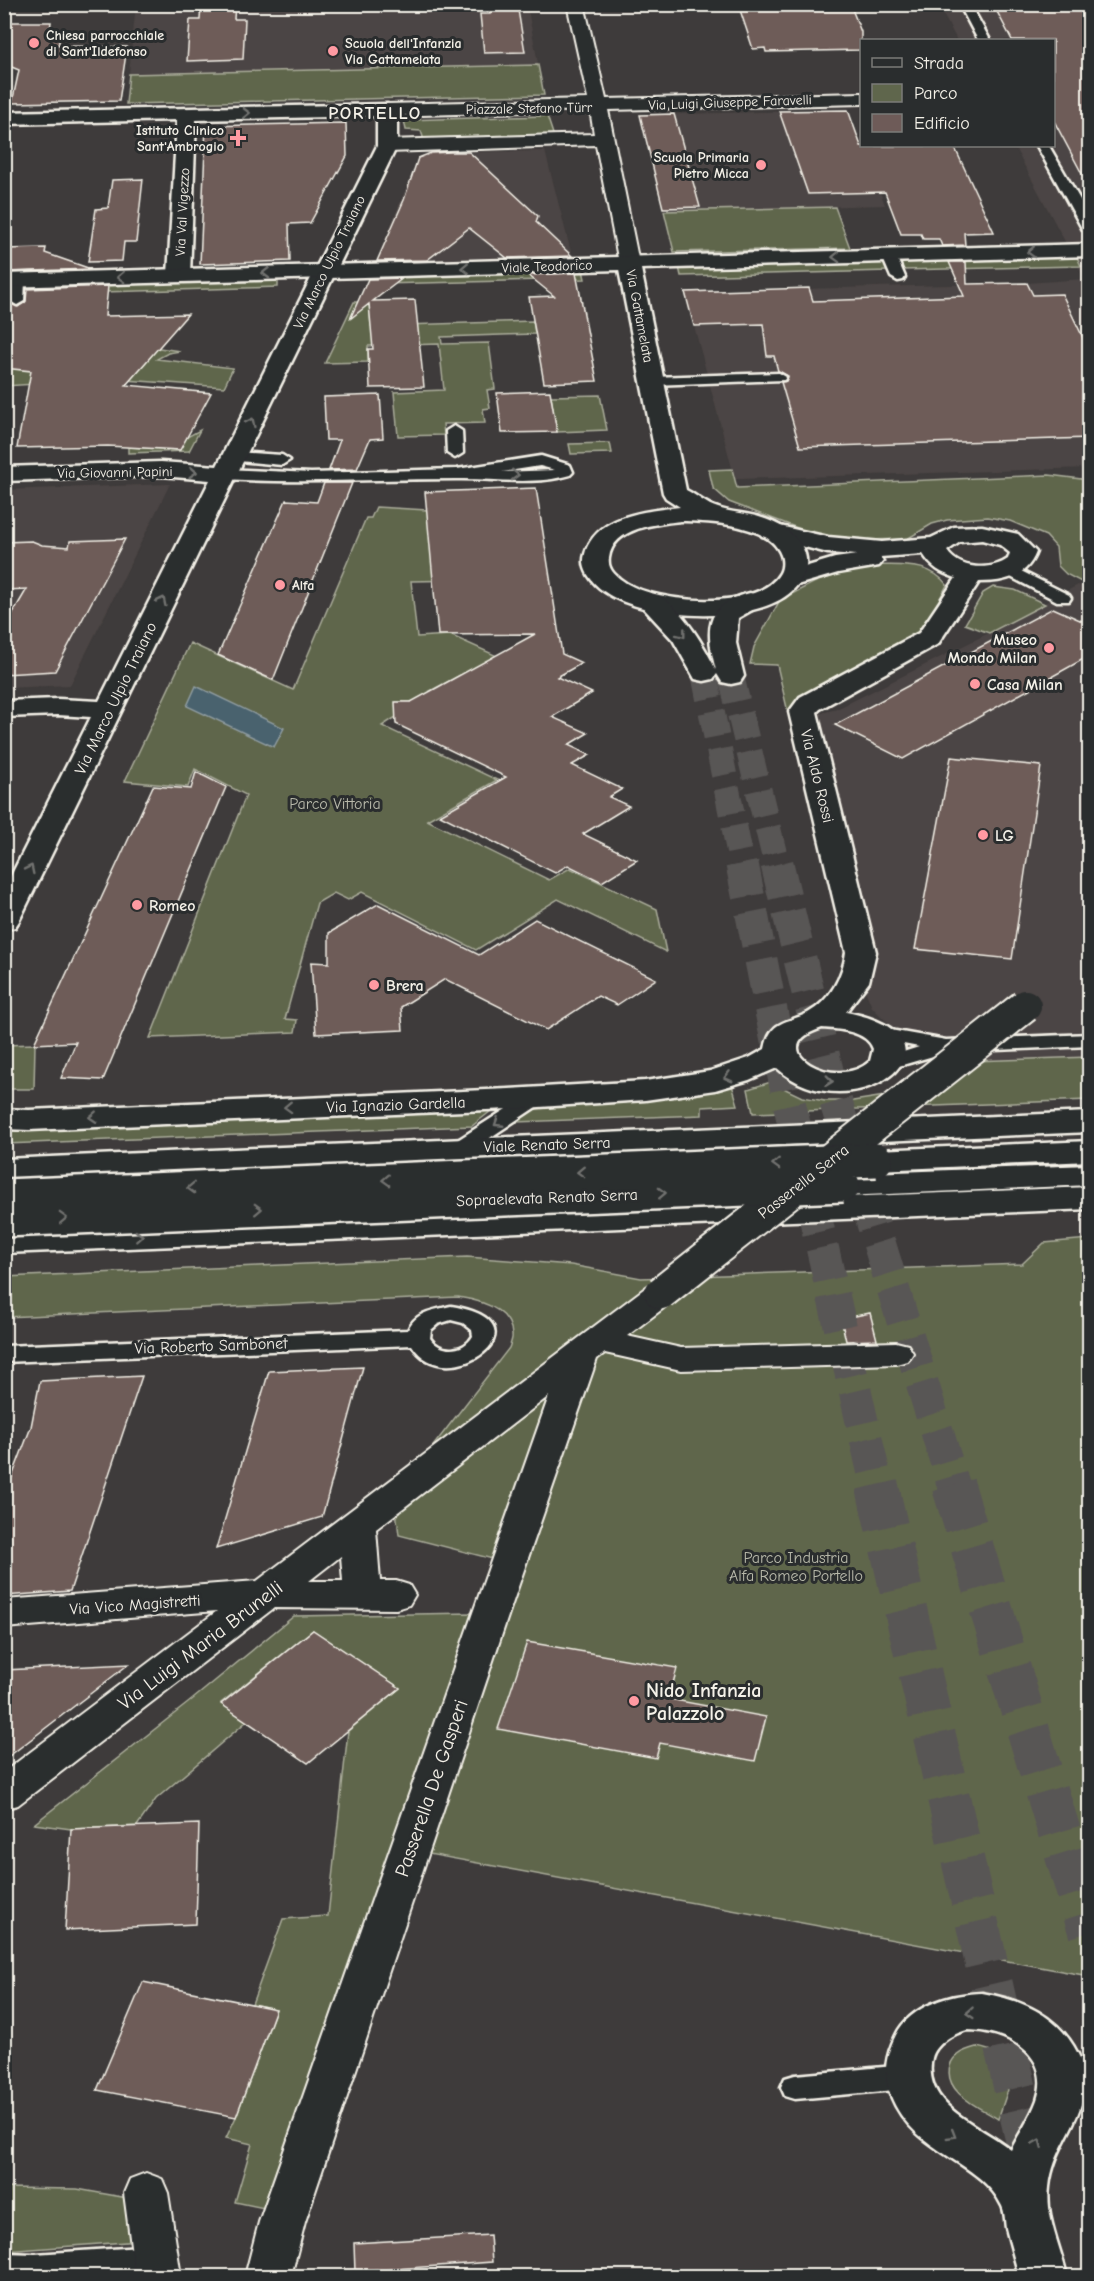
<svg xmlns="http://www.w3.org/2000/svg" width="1094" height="2281" font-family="'Comic Neue',sans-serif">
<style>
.built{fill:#4c4544}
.green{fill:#5f664c;stroke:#aaac9a;stroke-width:1.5}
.water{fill:#4a626e;stroke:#8e9b9f;stroke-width:1.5}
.building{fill:#6e5b58;stroke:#f4f1e8;stroke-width:1.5}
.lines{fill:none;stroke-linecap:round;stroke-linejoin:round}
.trunk-tunnel-far2{stroke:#595655;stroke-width:26;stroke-dasharray:26 13;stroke-linecap:butt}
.trunk-tunnel-far1{stroke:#595655;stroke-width:33;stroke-dasharray:33 16;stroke-linecap:butt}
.trunk-tunnel{stroke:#595655;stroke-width:43;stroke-dasharray:43 21;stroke-linecap:butt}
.service-casing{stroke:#f4f1e8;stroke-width:5}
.pedestrian-casing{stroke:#f4f1e8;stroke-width:4}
.minor-casing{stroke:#f4f1e8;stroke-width:5}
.tertiary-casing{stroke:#f4f1e8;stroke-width:5}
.primary-casing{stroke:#f4f1e8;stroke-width:5}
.trunk-casing{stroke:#f4f1e8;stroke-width:5}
.service{fill:#2a2d2e;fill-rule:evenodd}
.pedestrian{fill:#2a2d2e;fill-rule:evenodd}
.minor{fill:#2a2d2e;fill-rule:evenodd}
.tertiary{fill:#2a2d2e;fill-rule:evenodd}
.primary{fill:#2a2d2e;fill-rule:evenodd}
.trunk{fill:#2a2d2e;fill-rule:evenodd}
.pedestrian-bridge-casing{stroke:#f4f1e8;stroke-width:36;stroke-linecap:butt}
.trunk-bridge-casing{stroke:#f4f1e8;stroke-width:38;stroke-linecap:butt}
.pedestrian-bridge{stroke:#2a2d2e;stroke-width:32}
.trunk-bridge{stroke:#2a2d2e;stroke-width:33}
.oneway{stroke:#71726f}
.poi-dot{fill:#ff9aa2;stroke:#2a2d2e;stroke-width:2}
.labels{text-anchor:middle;stroke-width:6;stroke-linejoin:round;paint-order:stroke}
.far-poi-label{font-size:14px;font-weight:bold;fill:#f4f1e8;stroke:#2a2d2e;text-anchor:start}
.far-street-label{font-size:14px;fill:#f4f1e8;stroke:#2a2d2e}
.poi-label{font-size:16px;font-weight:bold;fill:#f4f1e8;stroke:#2a2d2e;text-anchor:start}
.street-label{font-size:16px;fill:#f4f1e8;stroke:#2a2d2e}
.park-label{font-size:16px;fill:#b8b9aa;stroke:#2a2d2e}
.far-district-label{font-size:18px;font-weight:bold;letter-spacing:1.5px;fill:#f4f1e8;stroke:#2a2d2e}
.near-street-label{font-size:20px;fill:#f4f1e8;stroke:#2a2d2e}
.near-poi-label{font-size:20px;font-weight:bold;fill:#f4f1e8;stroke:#2a2d2e;text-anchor:start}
</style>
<rect width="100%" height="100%" fill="#3e3b3b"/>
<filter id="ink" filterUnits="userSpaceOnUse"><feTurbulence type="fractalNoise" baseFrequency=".0167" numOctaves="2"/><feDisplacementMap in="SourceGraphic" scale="12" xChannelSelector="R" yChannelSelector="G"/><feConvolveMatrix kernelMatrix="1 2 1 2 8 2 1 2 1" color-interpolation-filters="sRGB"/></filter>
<g filter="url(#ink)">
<path class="built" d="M136,4L527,5L544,95L126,104Z
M938,5H1089V468L735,479L685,292L1027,283L1085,279L1014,146H1054V40H957Z
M848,110L885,205L664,211L640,115Z
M545,151L572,256L377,260L418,158L430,152Z
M170,484L70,685L5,688L4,490Z
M1078,585L1089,589V1057L942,1062L887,1022L872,1007L848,950L790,721L837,709L989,633Z"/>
<path class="green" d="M538,65L544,95L126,104L129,74Z
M547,116L554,137L424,140L421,131L406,130L404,120Z
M835,207L850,248L674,252L664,211Z
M1077,257L1081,266L901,270L898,261Z
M885,262L889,271L681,276L679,267Z
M583,270L585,279L381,284V275Z
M278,278V287L31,294L32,285Z
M354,302H369L371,326L533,321L535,334L441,337L442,344L489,343L495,389L487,390L490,408L483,409L485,423L443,424L444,435L398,436L394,392L444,390L439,344L368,346V362L325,363Z
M48,332L180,351L168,353L157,359L233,368L224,387L111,379L5,386V367Z
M600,395L607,430L557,432L551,396Z
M200,430L189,451L128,453V447L179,450L187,437Z
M610,443L612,453L571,454L569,444Z
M732,469L737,488L1049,475L1089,480V586L1066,574L1058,566L1056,547L1046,536L1010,521L988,517L947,520L932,524L907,539L868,540L832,537L808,532L729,502L713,488L709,470Z
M376,507L427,510L467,580L411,581L417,637L450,635L517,665L482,684L460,675L430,691L449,701L396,702V717L382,726L497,780L427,820L549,880L570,868L657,909L666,952L558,899L476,950L362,892L348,900L334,893L317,903L285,1019L297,1020L295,1032L150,1038L246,795L195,769L188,787L125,781L190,643L293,690L366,518H371Z
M880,565C906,566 930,563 947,585L921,633L797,700L790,721L777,665L750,664L754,647L780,600L815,582L853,570Z
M993,587L1015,590L1045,604L989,633L965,624L983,593Z
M35,1044L34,1089H5V1045Z
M1089,1057V1100L753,1113L748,1089L771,1082L802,1097L825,1101H853L885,1096L942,1062Z
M732,1085L738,1105L702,1107V1115L517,1122L533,1109L696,1095Z
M491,1111L472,1126L5,1144L4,1129Z
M1089,1239V1976L423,1853L493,1559L399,1535L395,1502L420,1463L509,1348C510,1345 513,1338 512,1335C511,1308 478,1300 458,1297L5,1317L4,1277L467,1257L571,1265L641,1278L1022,1264L1044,1243Z
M473,1613L274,2210L235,2202L252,2144L226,2138L236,2117L276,2009L252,2004L283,1919L328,1916L348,1731L400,1688L313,1630L221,1703L247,1721L156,1799L137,1826L71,1829L34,1824L188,1703L294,1616Z
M976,2047C995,2050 1005,2058 1013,2075L998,2119C979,2107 943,2093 950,2066C953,2054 965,2050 976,2047Z
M5,2188L77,2189L133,2199L139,2241L5,2251Z"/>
<path class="water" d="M196,686L284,728L274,747L187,706Z"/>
<path class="building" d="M201,4H235L234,19H245L243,59L187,61L190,20H200Z
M489,4H517L525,52L484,53L480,14H490Z
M738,4H850L861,32V50L766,52L765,48L753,49Z
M993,4H1089V187L1053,119V40H1012Z
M4,22H51L49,36L60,37L58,46L127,47L119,101L12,103L19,70L4,64Z
M848,110L861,146H954L994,232L964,233L965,245L942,246L939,239H923L921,234H901L885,192L808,194L779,111Z
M674,114L700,207L663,208L640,115Z
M346,123L347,156L310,223L289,224L290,261L200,264L206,126Z
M451,152H469L538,216L536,222L572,256L507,258L469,228L427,260L377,261L404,200L418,158L431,153Z
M143,179L136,242H124L122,261L88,262L96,209L108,208L112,180Z
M46,248L45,253L91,269L4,272V249Z
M949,262H966L967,284L1027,283L1033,295L1062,294L1089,350V438L800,447L781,382L786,381L788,376L778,371L774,356H767L763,324L694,326L685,292L809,288L813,301L964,296Z
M576,273L597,381L544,383L529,297L554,296L528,275Z
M403,278L373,301L415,300L424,387L370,388L368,349H373L369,304L350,319L368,279Z
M108,286L105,316L188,314L126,385L211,393L180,450L108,446L17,448L31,371L4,368V289H8L9,303L18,307L26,301L27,289Z
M550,391L557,432L502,433L497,393Z
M380,395L383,438L370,439L357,469L329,470L340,440H326L324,397Z
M324,483H352L273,680L218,655L286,500L317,502Z
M536,488L562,654L582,663L557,677L592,693L552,717L588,733L568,745L590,755L572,765L622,789L609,797L629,806L583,834L637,860L602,882L568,865L555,873L440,815L506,777L396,724L395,702H411L535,634L438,635L425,492Z
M125,539L55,671L4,674V628L27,589L4,590V542L32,541L42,545L69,547L70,541Z
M1053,608L1089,624V656L903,759L835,725Z
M951,757L1041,766L1012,959L915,949Z
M196,772L226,787L103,1080L61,1078L76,1042L34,1044L153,786L191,789Z
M378,904L479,955L535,919L656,979L617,1005L598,996L546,1030L445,979L401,1007L403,1030L316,1034L311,962L329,963V933Z
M870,1313L877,1340L846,1341L841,1319Z
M363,1367L322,1517L216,1549L269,1371Z
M142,1376L70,1591L4,1596V1498L31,1427L40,1381Z
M313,1630L400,1688L308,1763L221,1704Z
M527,1642L677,1668L669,1699L766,1717L755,1761L660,1743L656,1758L498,1729Z
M129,1664L4,1760V1670Z
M199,1824L196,1924L65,1930L71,1829Z
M143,1982L276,2009L236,2117L97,2090Z
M490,2235L492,2262L355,2272L354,2243Z"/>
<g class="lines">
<path class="trunk-tunnel-far2" d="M704,673L742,866
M731,676L777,866"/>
<path class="trunk-tunnel-far1" d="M742,864L789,1102L877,1487
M777,864L830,1083L954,1487"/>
<path class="trunk-tunnel" d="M877,1485L1034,2171
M953,1485L1090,1932"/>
<g class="service-casing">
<path id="service" d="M959,4H970L990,40H978Z
M1037,146H1049L1090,217V234L1083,230Z
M889,252L896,256L905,277L903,280L898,281L891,277L882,256Z
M18,277L25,281L24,301L17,305L10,301L11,281Z
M779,373L786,377L784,380L652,385L645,381L652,377Z
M454,426L462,431L463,453L455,458L447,453L446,431Z
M233,452L282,455L290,460L282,465L228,460L225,457Z
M541,456L570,465L573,472L570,475C532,486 495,478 456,479C379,479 302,484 225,479L217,474L225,469L311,473L457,469ZM540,466L555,470L502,472Z
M1009,565L1069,595L1071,598L1069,601H1057L1003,573L1001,570L1003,567Z
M879,1028L946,1040L1090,1034V1046L947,1052L885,1070L878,1068L875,1064L878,1060L919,1047L872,1038L869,1034L872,1030Z
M535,1093L542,1095L545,1099L542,1103L467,1153L460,1155L453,1153L449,1148L453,1143L528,1095Z
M451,1306C554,1322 447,1402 412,1345L4,1362V1346L408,1330C415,1312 434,1310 451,1306ZM451,1320L463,1323L472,1330L473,1336C464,1352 441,1354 430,1338L431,1330L438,1324Z
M906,2065L916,2068L920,2077L916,2086L906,2089L795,2099L785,2096L781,2087L785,2078L795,2075Z
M141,2247L152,2251L156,2261L152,2271L141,2275L4,2276V2253L35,2254Z"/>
</g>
<g class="pedestrian-casing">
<path id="pedestrian" d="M567,4H584L606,99L862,93V104L608,110L639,263L636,267H622L619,263L596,145L387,152L380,150L378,146L380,142L387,140L594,134L590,110L387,116L380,114L378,110L380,106L387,104L588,99Z
M661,1282L673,1285L678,1293L673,1301L627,1336L681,1348L896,1342L908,1345L913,1353L908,1361L896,1364L681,1370L605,1353L597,1359L509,1613L305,2222L291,2276H245L259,2222L549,1396L376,1529L380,1581H396L409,1585L415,1595L409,1605L396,1609L274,1608L18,1805L4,1809V1772L217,1611L4,1628V1600L257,1581L649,1285ZM341,1556L343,1581H309Z
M146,2173L162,2179L168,2193L181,2276H135L124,2193L130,2179Z"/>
</g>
<g class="minor-casing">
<path id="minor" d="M387,104L394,106L397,110V146L19,921L15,927L4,930V890L91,717L58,715L4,717V701L58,699L99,701L210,480L161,476L4,481V467L161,462L217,466L377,146V116L196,120L190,275L187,280L179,281L171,280L168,275L177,120L4,124V112Z
M771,524L828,537L882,542L931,538L954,527L982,526L1018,534L1036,552C1027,577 1004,582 979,582L938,644L820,709L817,712L876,952L869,982L846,1012C980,1038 853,1137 777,1068L749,1080L715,1090L645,1100L509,1109L29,1130L4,1129V1109L29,1110L509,1089L645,1081L710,1071L749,1058L765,1049C771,1019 786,1024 808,1013C830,1001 843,976 846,952L789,712L800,697L919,633L956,578C941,573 932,568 923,554L880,557L883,561L879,566L838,573L790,587L781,584L777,579L781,574L835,558L857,555L828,553L762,536L759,531L762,526ZM982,540L1000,545L1010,553L1008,559C991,571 959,570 947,551L960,542ZM822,1028C839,1029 867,1031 873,1049L870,1061C836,1093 759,1048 822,1028Z
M982,1993C1023,2000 1059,2016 1078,2054C1085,2068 1088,2083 1083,2098C1074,2131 1053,2151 1049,2187C1045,2217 1061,2248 1067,2276H1019C1015,2260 1010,2244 1006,2228C1005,2221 1005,2212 1002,2206C981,2160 914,2154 891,2096C882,2074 886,2055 896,2035C911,2005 951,1994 982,1993ZM967,2030C1006,2030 1053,2054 1037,2100C1031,2117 1019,2134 1011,2150C981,2125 921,2107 932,2058C935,2044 954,2033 967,2030Z"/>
</g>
<g class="tertiary-casing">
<path id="tertiary" d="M1090,244V256L641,269L686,490C696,495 707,505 718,508C732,513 748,513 762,518C797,529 824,559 792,591C755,626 645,620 605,592C593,584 580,569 585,554C596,515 646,511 680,507L666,498L663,493L619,270L4,287V274ZM681,521C709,522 769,523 781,555C783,560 783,568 780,573C758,612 658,603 626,583C617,577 607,570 609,558C613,527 657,524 681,521Z"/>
</g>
<g class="primary-casing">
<path id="primary" d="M1090,1112V1132L4,1179V1159Z
M1090,1187V1209L4,1253V1231Z"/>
</g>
<g class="trunk-casing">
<path id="trunk" d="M750,593L759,596L763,601L759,606L738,618L736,643L744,676L740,682L731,684L722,682L717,674L713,679L704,681L695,679L673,640L638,602L642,597C648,595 654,593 661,597C684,611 705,647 716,670C706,631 703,605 750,593Z
M1090,1141V1161L876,1170L864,1167L859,1160L864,1153L876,1150Z
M1090,1165V1185L843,1196L831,1192L826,1185L831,1178L843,1174Z"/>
</g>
<use href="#service" class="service"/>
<use href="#pedestrian" class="pedestrian"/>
<use href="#minor" class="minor"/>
<use href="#tertiary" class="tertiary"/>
<use href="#primary" class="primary"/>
<use href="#trunk" class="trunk"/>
<g class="pedestrian-bridge-casing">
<path id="pedestrian-bridge" d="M661,1293L1025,1006"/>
</g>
<g class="trunk-bridge-casing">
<path id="trunk-bridge" d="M4,1196L876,1160
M4,1220L843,1185"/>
</g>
<use href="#pedestrian-bridge" class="pedestrian-bridge"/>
<use href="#trunk-bridge" class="trunk-bridge"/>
</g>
<defs><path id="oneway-chevron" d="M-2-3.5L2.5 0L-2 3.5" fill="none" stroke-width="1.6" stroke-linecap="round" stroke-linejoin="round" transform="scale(1.5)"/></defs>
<g class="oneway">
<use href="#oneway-chevron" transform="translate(246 113) rotate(-1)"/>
<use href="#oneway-chevron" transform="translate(1031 252) rotate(178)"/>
<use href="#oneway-chevron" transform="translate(836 257) rotate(178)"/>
<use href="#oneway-chevron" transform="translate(465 268) rotate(178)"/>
<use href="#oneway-chevron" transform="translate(266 273) rotate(179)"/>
<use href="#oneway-chevron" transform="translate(121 277) rotate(178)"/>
<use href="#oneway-chevron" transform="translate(251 422) rotate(-64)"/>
<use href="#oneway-chevron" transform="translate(193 472) rotate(4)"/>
<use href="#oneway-chevron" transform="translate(515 475) rotate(2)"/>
<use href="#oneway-chevron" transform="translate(162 601) rotate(-64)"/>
<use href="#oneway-chevron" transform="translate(682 634) rotate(52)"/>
<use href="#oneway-chevron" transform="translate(30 869) rotate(-64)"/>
<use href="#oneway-chevron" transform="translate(728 1077) rotate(165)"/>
<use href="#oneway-chevron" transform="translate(829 1081) rotate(7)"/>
<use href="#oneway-chevron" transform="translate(288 1107) rotate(178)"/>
<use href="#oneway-chevron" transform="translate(93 1117) rotate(177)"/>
<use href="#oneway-chevron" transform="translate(498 1123) rotate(147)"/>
<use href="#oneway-chevron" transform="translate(776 1164) rotate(178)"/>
<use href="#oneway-chevron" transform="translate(581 1172) rotate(178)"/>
<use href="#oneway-chevron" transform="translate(386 1180) rotate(178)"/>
<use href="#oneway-chevron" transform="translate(191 1188) rotate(178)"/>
<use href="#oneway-chevron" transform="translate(662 1193) rotate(-2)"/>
<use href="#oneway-chevron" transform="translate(258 1209) rotate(-2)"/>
<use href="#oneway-chevron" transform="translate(63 1218) rotate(-2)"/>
<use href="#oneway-chevron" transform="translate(139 1236) rotate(-3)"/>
<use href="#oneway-chevron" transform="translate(970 2013) rotate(176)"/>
<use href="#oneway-chevron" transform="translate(952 2135) rotate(31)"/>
<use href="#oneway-chevron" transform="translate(1038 2143) rotate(-67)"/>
</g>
</g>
<g class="poi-dot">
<circle cx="34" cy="43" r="6"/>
<circle cx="333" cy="51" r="6"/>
<path d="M235 129h6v6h6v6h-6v6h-6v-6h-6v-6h6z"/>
<circle cx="761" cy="165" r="6"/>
<circle cx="280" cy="585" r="6"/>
<circle cx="1049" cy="648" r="6"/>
<circle cx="975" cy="684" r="6"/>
<circle cx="983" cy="835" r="6"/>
<circle cx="137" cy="905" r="6"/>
<circle cx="374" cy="985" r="6"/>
<circle cx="634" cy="1701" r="6"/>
</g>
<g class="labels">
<g class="far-poi-label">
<text x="46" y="40">Chiesa parrocchiale<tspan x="46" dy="16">di Sant'Ildefonso</tspan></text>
<text x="345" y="48">Scuola dell'Infanzia<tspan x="345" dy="16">Via Gattamelata</tspan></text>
<text x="224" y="135" text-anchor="end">Istituto Clinico<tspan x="224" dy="16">Sant'Ambrogio</tspan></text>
<text x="749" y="162" text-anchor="end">Scuola Primaria<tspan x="749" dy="16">Pietro Micca</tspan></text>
<text x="292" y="590">Alfa</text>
</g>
<g class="far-street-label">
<text transform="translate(730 102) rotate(-2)" y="5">Via Luigi Giuseppe Faravelli</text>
<text transform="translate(529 108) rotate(-1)" y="5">Piazzale Stefano Türr</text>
<text transform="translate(182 212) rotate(-87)" y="5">Via Val Vigezzo</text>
<text transform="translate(329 262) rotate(-64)" y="5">Via Marco Ulpio Traiano</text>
<text transform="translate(547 266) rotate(-2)" y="5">Viale Teodorico</text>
<text transform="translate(640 316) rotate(79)" y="5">Via Gattamelata</text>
<text transform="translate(115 472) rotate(-1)" y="5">Via Giovanni Papini</text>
</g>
<g class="poi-label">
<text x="1037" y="645" text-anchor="end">Museo<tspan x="1037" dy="18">Mondo Milan</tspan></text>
<text x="987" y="690">Casa Milan</text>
<text x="995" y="841">LG</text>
<text x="149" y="911">Romeo</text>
<text x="386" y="991">Brera</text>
</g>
<g class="street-label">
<text transform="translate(115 698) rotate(-64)" y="6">Via Marco Ulpio Traiano</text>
<text transform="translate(818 776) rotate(76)" y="6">Via Aldo Rossi</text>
<text transform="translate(396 1104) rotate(-2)" y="6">Via Ignazio Gardella</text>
<text transform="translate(547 1144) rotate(-2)" y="6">Viale Renato Serra</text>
<text transform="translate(803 1181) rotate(-38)" y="6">Passerella Serra</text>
<text transform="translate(547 1197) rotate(-2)" y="6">Sopraelevata Renato Serra</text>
<text transform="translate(211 1345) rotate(-2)" y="6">Via Roberto Sambonet</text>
<text transform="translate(135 1604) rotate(-4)" y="6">Via Vico Magistretti</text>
</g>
<g class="park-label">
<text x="335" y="809">Parco Vittoria</text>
<text x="796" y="1563">Parco Industria<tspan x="796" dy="18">Alfa Romeo Portello</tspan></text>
</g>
<g class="far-district-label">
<text x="375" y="119">PORTELLO</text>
</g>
<g class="near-street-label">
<text transform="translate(200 1645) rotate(-37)" y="7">Via Luigi Maria Brunelli</text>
<text transform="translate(431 1788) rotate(-71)" y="7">Passerella De Gasperi</text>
</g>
<g class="near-poi-label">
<text x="646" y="1697">Nido Infanzia<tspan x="646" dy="23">Palazzolo</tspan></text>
</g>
</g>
<rect width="1094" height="2281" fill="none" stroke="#2a2d2e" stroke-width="24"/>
<rect x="12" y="12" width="1070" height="2257" fill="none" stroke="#f4f1e8" stroke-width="2" filter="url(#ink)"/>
<rect x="860" y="39" width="195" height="108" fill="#2a2d2e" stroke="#7b7b78" stroke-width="1.5"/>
<rect x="872" y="58" width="30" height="9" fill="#2a2d2e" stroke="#7b7b78" stroke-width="1.5"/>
<text x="914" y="69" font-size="18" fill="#f4f1e8">Strada</text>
<rect x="872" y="84" width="30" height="18" fill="#5f664c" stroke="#7b7b78" stroke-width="1.5"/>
<text x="914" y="99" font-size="18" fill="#f4f1e8">Parco</text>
<rect x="872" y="114" width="30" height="18" fill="#6e5b58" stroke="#7b7b78" stroke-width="1.5"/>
<text x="914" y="129" font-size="18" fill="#f4f1e8">Edificio</text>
</svg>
